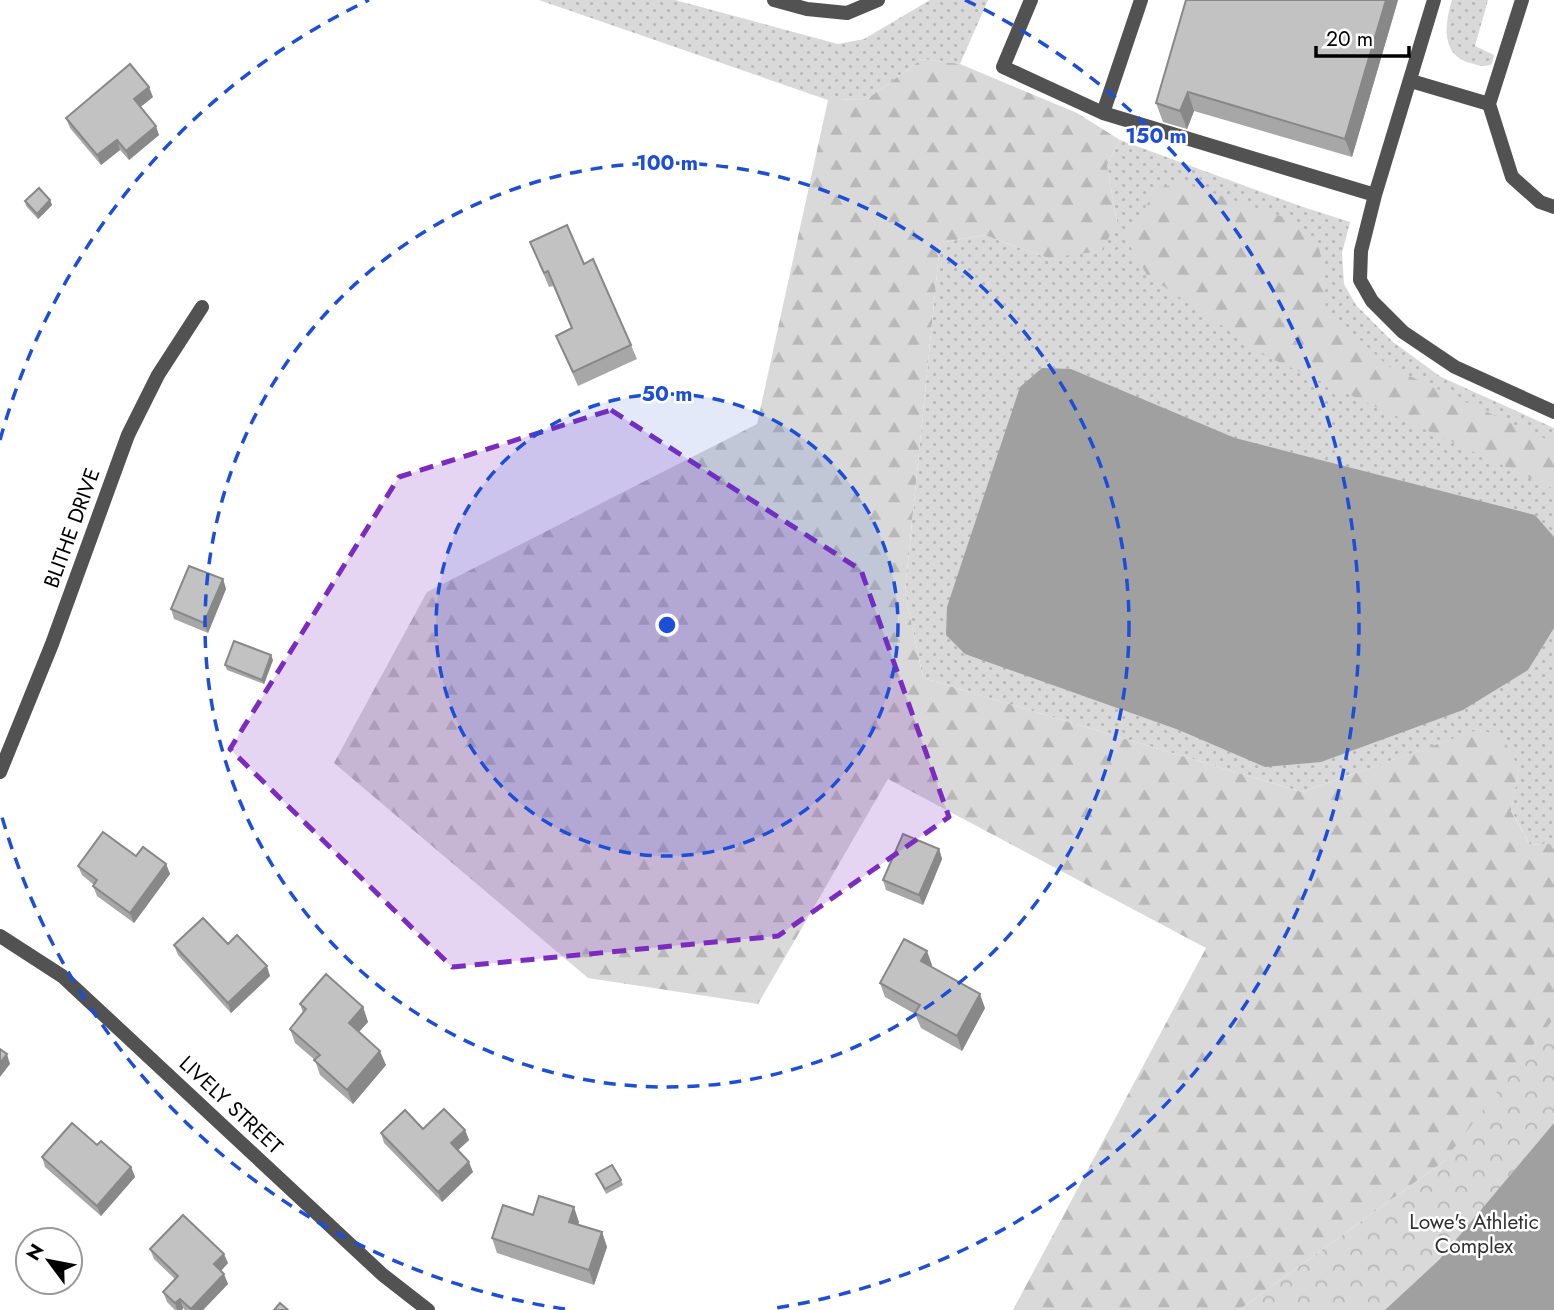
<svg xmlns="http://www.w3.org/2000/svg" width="1554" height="1310" font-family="Jost,sans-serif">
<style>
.grass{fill:url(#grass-dots)}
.forest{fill:url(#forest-firs)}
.park{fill:url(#park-crowns)}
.water{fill:#a0a0a0}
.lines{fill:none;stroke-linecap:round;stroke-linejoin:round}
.lane{stroke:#525252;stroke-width:14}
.street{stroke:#525252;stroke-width:14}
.wall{fill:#a7a7a7}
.shaded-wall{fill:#888}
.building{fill:#c2c2c2;stroke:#888;stroke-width:2}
.marked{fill:#7b2cbf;fill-opacity:0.2;stroke:#7b2cbf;stroke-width:5;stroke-dasharray:14 9;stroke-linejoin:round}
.ring{fill:none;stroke:#1d4ed8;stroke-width:3.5;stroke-dasharray:12 9}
.labels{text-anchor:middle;stroke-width:5;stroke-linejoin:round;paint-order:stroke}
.street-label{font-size:21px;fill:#000;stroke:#fff}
.park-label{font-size:21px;fill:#303030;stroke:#fff}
.centre{fill:#1d4ed8;stroke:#fff;stroke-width:3.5}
.ring-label{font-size:21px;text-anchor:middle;font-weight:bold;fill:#1d4ed8;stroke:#fff;stroke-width:5;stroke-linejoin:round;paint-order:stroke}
</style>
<defs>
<pattern id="grass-dots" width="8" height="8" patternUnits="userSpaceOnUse" patternTransform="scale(1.75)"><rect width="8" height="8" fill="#d9d9d9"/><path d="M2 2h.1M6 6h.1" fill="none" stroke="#b8b8b8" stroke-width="1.8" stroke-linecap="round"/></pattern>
<pattern id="forest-firs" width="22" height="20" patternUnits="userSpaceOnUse" patternTransform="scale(1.75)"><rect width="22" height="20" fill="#d9d9d9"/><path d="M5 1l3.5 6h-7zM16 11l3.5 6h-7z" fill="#b8b8b8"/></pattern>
<pattern id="park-crowns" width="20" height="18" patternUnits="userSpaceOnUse" patternTransform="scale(1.75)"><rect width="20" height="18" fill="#d9d9d9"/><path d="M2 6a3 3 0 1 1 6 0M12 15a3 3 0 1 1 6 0" fill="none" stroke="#b8b8b8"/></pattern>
</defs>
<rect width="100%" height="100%" fill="#fff"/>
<path class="grass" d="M539,0H675L838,44L864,39L930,0H988L960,64L922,59L867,99L828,100Z
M1452,0H1488L1475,46L1494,55L1492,64C1484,68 1478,65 1470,63C1440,55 1445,23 1452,0Z
M1120,140L1300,206L1350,222L1342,253L1344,284L1356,305L1393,342L1441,377L1554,428V843L1530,845L1511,810L1519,768L1481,729L1302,792L923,678L905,592L940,243L984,235L1048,258L1117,223L1107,165Z"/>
<path class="forest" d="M922,59L960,64L1077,113L1120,140L1107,165L1117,223L1101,251L1048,258L984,235L940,243L905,592L923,678L1302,792L1480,729L1503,738L1519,768L1511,811L1530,845L1554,843V1041L1443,1162L1239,1310H1013L1206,948L888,779L758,1004L588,978L334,763L427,592L757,424L828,100L867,99Z
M1183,183L1295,221L1319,244L1326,309L1388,366L1554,443V489L1270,358L1147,275L1126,239L1157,188Z"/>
<path class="park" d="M1554,1018V1310H1239L1443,1162Z"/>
<path class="water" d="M1042,368L1071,369L1235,438L1535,515L1554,537V628L1528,670L1463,710L1321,762L1265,767L1179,730L965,654L946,635L947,607L1020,387Z
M1554,1123V1310H1385L1439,1260Z"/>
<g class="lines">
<path class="lane" d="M774,0L807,9L847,13L878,0
M1031,0L1003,67L1103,113L1375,195
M1434,0L1375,195L1361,251L1360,280L1372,301L1403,332L1455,367L1554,412
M1411,81L1489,104L1512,177L1540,202L1554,207
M1489,104L1522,0
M1103,113L1141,0"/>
<path class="street" d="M0,772L52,644L128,435L158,375L202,307
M0,936L62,976L383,1275L428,1310"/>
</g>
<path class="wall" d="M1398,0L1352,157L1194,111L1187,129L1163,122L1156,103Z
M153,97L140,107L159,135L129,160L120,150L101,165L70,128L66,118Z
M50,200L52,205L38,219L26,206L25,201Z
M530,242L584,264L631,345L637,359L578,386L562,350L556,336L572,329L553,286L549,287Z
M223,579L226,589L208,633L174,619L171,609Z
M273,660L264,684L227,670L225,665Z
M939,849L942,859L923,905L886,890L883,880Z
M136,856L166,864L170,874L134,923L97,896L93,886L94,885L82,875L78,866Z
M228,944L270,976L231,1013L178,955L174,945Z
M932,965L931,967L985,1008L962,1051L921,1028L915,1014L885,997L880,983Z
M300,1004L363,1007L368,1022L359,1032L386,1065L353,1104L320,1075L315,1060L295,1043L290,1029L303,1013Z
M423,1129L465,1130L469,1140L458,1150L473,1172L442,1202L384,1143L381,1133Z
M97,1145L131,1167L135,1177L101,1216L45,1167L42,1157Z
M596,1174L621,1180L623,1185L606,1194Z
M533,1215L579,1222L578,1224L602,1232L607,1247L594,1285L497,1253L492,1238Z
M150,1249L228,1263L221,1271L228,1284L203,1310H185L183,1308L182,1310H175L167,1302L163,1292L175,1279L154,1259Z"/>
<path class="shaded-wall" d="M1386,0H1398L1352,157L1345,139Z
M149,87L153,97L138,109L134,99Z
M1188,92L1194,111L1187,129L1180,111Z
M156,126L159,135L129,160L126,151Z
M117,140L120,150L101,165L97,155Z
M50,200L52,205L38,219L37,214Z
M223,579L226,589L208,633L204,623Z
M271,655L273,660L264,684L262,680Z
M939,849L942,859L923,905L919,895Z
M166,864L170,874L134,923L130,913Z
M927,951L932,965L926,976L921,961Z
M267,966L270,976L231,1013L228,1003Z
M980,994L985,1008L962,1051L957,1036Z
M363,1007L368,1022L354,1037L349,1023Z
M380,1051L386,1065L353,1104L347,1090Z
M7,1054L10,1064L0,1077V1063Z
M465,1130L469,1140L455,1153L451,1143Z
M469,1162L473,1172L442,1202L438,1192Z
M131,1167L135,1177L101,1216L97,1206Z
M574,1207L579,1222L574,1236L569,1222Z
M602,1232L607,1247L594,1285L589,1270Z
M224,1254L228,1263L218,1274L214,1264Z
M224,1274L228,1284L203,1310H191Z
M180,1299L183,1308L182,1310H177L175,1303Z"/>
<path class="building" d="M1186,0H1386L1345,139L1188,92L1180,111L1156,103Z
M130,64L149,87L134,99L156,126L126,151L117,140L97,155L66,118Z
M39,188L50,200L37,214L25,201Z
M567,225L584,264L593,259L631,345L573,372L556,336L572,328L548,271L544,273L530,242Z
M189,566L223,579L204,623L171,609Z
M234,641L271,655L262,680L225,665Z
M103,832L136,856L143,847L166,864L130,913L93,886L97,880L78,866Z
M903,834L939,849L919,895L883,880Z
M203,918L228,944L237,935L267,966L228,1003L174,945Z
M904,939L927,951L921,961L980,994L957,1036L915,1013L920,1005L880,983Z
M326,974L363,1007L349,1023L380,1051L347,1090L314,1060L320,1055L290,1029L306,1009L300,1004Z
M0,1049L7,1054L0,1063Z
M444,1109L465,1130L451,1143L469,1162L438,1192L381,1133L405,1110L423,1129Z
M72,1123L97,1145L101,1141L131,1167L97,1206L42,1157Z
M612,1165L621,1180L605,1189L596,1174Z
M539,1196L574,1207L569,1222L602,1232L589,1270L492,1238L503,1205L533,1215Z
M183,1215L224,1254L214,1264L224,1274L191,1309L180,1299L175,1303L163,1292L178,1276L150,1249Z
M280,1303L288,1310H274Z"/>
<path class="marked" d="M611,410L861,570L949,817L778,936L452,967L230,749L399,477Z"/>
<circle cx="667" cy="625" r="231" fill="#1d4ed8" fill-opacity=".12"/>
<g class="ring">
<circle cx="667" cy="625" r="231"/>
<circle cx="667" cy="625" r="462"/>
<path d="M565 1309A692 692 0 0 1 0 810M0 440A692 692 0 0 1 369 0M965 0A692 692 0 0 1 769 1309"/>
</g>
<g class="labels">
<g class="street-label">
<text transform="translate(72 528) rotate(-70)" y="7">BLITHE DRIVE</text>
<text transform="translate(231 1105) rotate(43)" y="7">LIVELY STREET</text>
</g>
<g class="park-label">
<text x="1474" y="1229">Lowe's Athletic<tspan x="1474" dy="24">Complex</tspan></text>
</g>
</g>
<circle cx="667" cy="625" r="10" class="centre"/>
<g class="ring-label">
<text x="1156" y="143">150 m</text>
<text x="667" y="170">100 m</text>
<text x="667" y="401">50 m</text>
</g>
<g transform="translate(49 1261) rotate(302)"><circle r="33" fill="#ffffff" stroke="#999999" stroke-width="2"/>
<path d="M0-5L12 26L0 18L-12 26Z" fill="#000000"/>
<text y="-10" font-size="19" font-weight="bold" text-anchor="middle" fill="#000000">N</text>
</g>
<path d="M1316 46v10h93v-10" fill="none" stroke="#000000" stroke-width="3.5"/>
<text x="1326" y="46" font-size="21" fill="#000000" stroke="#ffffff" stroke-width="5" paint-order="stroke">20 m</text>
</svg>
